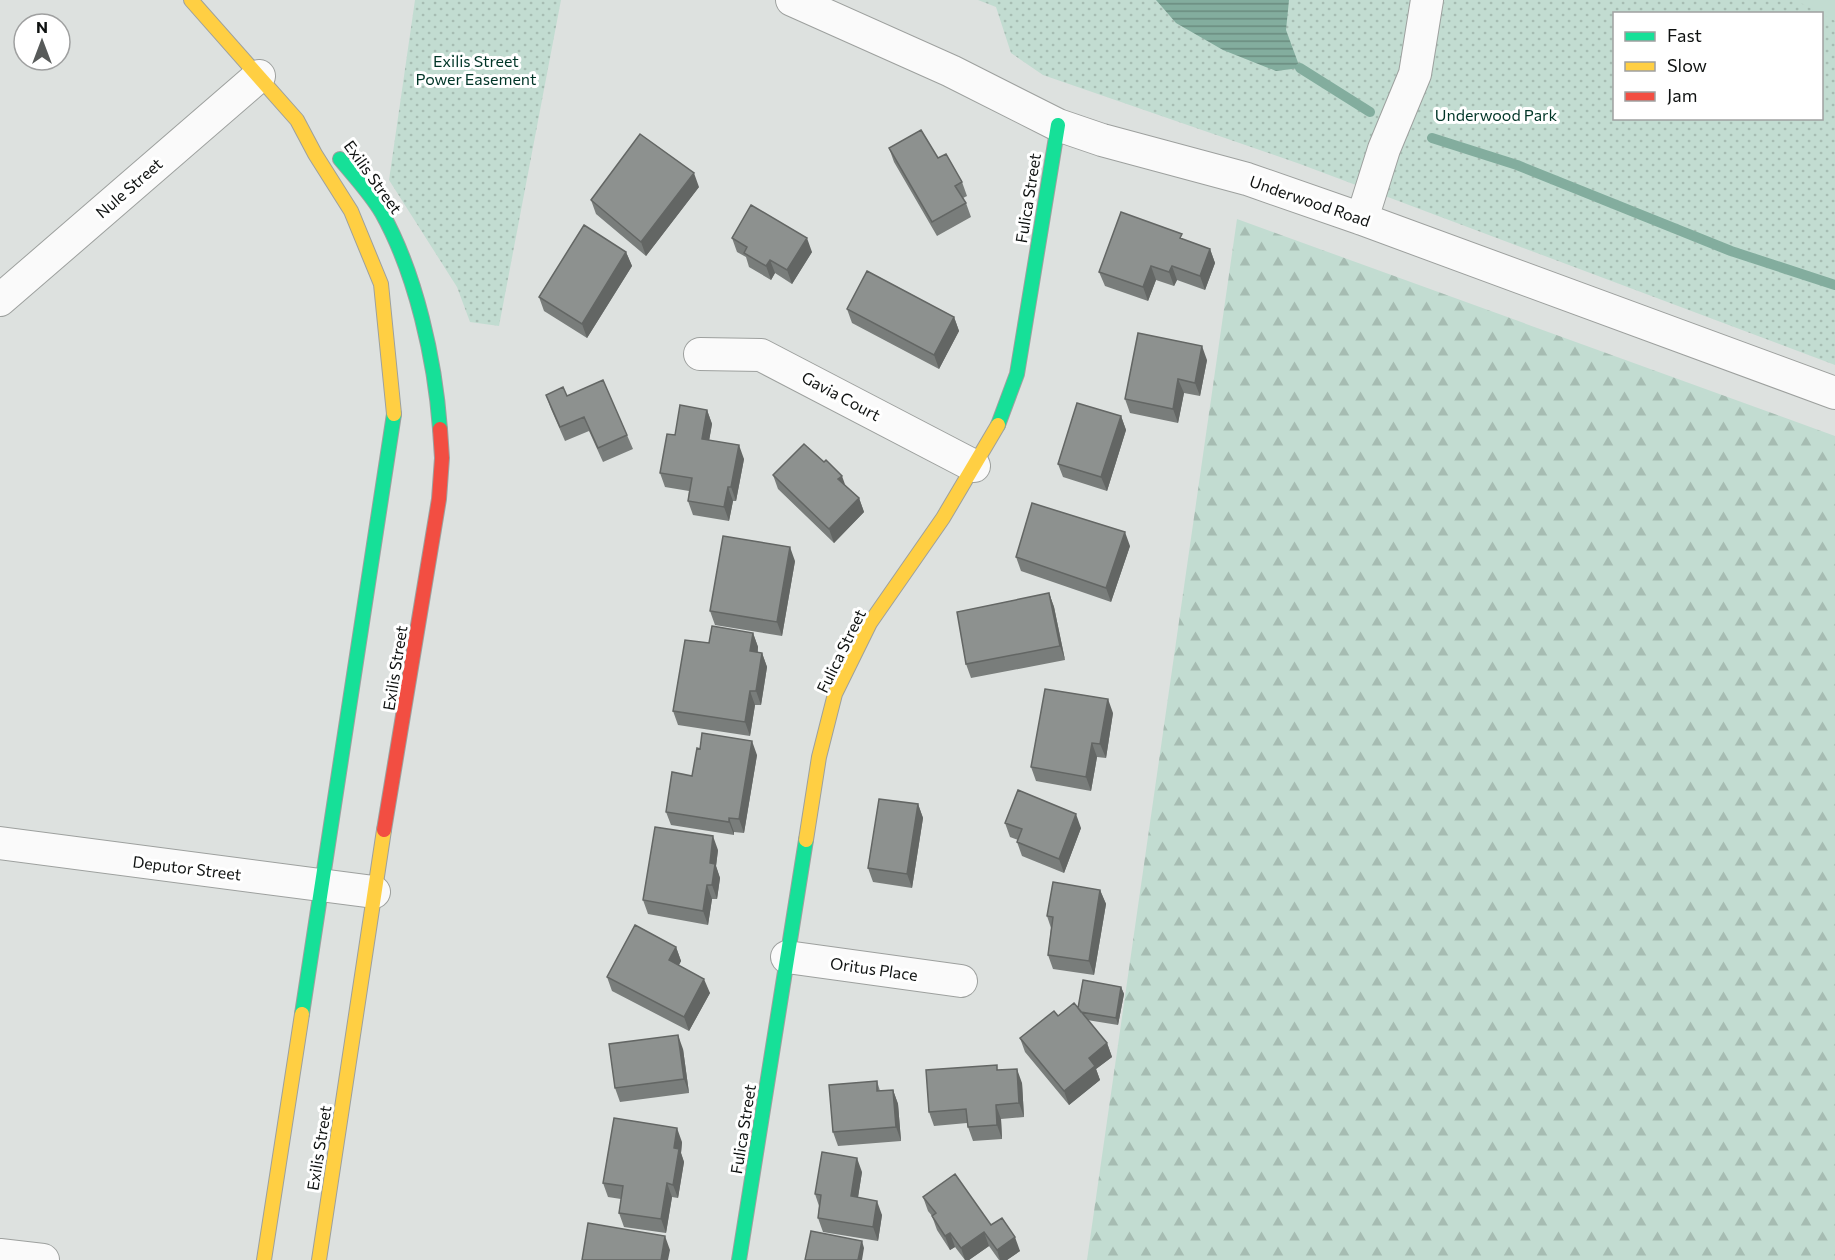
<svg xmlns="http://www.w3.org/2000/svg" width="1835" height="1260" font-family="Commissioner,sans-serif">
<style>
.forest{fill:url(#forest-firs)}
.park{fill:url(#park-dots);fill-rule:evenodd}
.pitch{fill:#c2dcd1}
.water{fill:url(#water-rules)}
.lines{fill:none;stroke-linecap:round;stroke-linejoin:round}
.stream{stroke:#83ad9e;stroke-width:10}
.street-casing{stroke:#9da09e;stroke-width:34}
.fast-casing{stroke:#9da09e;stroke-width:16}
.slow-casing{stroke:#9da09e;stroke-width:16}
.jam-casing{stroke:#9da09e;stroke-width:16}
.street{stroke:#fafafa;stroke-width:32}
.fast{stroke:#16e098;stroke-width:14}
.slow{stroke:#ffcf43;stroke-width:14}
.jam{stroke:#f24e42;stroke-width:14}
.wall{fill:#797d7b}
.shaded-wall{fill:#636664}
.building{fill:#8d918f;stroke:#636664;stroke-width:1.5}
.labels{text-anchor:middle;stroke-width:6;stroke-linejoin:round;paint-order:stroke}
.park-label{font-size:16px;fill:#003527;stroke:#fff}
.street-label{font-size:16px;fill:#0f1211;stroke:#fff}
</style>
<defs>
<pattern id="forest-firs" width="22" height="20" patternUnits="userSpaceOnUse" patternTransform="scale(1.5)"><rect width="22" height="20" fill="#c2dcd1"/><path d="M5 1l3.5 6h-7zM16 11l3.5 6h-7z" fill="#a6bcb2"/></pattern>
<pattern id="park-dots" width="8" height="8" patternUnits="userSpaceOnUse" patternTransform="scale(1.5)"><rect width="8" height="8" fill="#c2dcd1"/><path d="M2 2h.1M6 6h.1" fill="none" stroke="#a6bcb2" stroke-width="1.8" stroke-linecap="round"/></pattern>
<pattern id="water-rules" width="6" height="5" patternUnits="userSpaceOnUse" patternTransform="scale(1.5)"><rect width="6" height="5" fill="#83ad9e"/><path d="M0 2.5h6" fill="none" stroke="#6a8b7f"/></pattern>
</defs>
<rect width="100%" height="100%" fill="#dde1df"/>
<path class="forest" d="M1237,219L1835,436V1260H1087Z"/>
<path class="park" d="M415,0H561L499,326L470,322L457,287L389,180Z
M978,0H1835V365L1300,164L1043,75L1011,53L996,7ZM1614,14H1822V118H1614Z"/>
<path class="pitch" d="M1795,0H1835V21Z"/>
<path class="water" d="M1156,0H1289L1286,30L1300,68L1276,71L1223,50L1176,23Z"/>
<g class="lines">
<path class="stream" d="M1300,68L1370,112
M1432,138L1517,165L1731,251L1835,285"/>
<g class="street-casing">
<path id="street" d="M792,0L951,71L1058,125L1102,140L1247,179L1362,219L1835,393
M1362,219L1384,149L1415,74L1427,0
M0,300L259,76
M700,354L761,355L974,466
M0,843L374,892
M787,957L961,981
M0,1255L43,1260"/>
</g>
<g class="fast-casing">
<path id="fast" d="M340,159C354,176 371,194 382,213C416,274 435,360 440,429
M998,425L1017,374L1058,125
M302,1014L394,414
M739,1260L806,840"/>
</g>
<g class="slow-casing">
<path id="slow" d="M191,0L297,120L315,154L351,211L381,284L394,414
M806,840L819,757L835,694L870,623L943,518L998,425
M264,1260L302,1014
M319,1260L384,830"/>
</g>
<g class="jam-casing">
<path id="jam" d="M384,830L439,499L442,458L440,429"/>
</g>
<use href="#street" class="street"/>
<use href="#fast" class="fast"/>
<use href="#slow" class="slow"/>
<use href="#jam" class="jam"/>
</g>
<path class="wall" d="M889,148L938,158L962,182L967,196L963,198L966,203L971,217L937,236L894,162Z
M699,187L646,256L596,214L591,200Z
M732,238L812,252L792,284L775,273L771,280L749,267L746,257L737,252Z
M1184,240L1210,249L1215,263L1205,290L1177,280L1174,286L1156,280L1148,301L1105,286L1099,272Z
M626,252L632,266L587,338L544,311L539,297Z
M847,309L954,317L959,331L939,369L852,323Z
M1207,360L1200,396L1184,393L1178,423L1130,413L1125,399Z
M546,395L567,396L627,435L633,449L603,462L589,431L565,441L551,409Z
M707,410L712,424L709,440L744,459L736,501H733L729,521L693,515L688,501L689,491L665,487L660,473L675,435Z
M1121,416L1126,430L1107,491L1063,477L1058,464Z
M773,475L846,487L859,498L864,512L834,543L778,489Z
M1130,546L1111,602L1021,571L1016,557Z
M795,561L782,636L715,625L710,611Z
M1049,593L1054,607L1065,660L971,678L966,664Z
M753,633L758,647V652L762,653L767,667L761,705H755L750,736L678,725L673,711L709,643Z
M1113,713L1106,758L1097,757L1091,791L1036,781L1031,767Z
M757,755L744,833L734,832V835L671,825L666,812L692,776Z
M918,804L923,818L912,888L873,882L868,868Z
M1005,823L1081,828L1064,873L1022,856L1017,842L1018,840L1010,837Z
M718,850L716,866L720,878L717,899H712L708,925L648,914L643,900Z
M1100,890L1106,904L1094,975L1053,969L1048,955L1051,928L1047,916Z
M676,947L681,961L679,965L710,993L689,1031L612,991L607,977Z
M1121,987L1124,994L1118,1025L1087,1020L1107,1043L1112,1057L1096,1069L1100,1080L1069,1105L1025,1052L1020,1038L1058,1016L1078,1008Z
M683,1049L689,1093L620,1102L615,1088Z
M999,1070L1022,1083L1024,1117L1001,1119L1002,1139L973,1141L968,1127L967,1123L934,1126L929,1112Z
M877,1081L880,1091L893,1090L898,1104L901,1141L838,1146L833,1132Z
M682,1142L681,1153L684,1162L678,1198L672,1197L666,1233L624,1227L619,1213L621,1199L608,1197L603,1183Z
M862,1172L858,1197L882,1215L878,1241L823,1232L818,1218L819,1206L815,1194Z
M923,1197L991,1225L1020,1251L1007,1260H999L989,1246L969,1260H965L955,1247L950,1250L937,1230L932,1216L928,1211Z"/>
<path class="shaded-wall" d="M694,173L699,187L646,256L641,242Z
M807,238L812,252L792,284L787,270Z
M1210,249L1215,263L1205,290L1200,276Z
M626,252L632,266L587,338L582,324Z
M770,260L775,273L771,280L766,266Z
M1151,266L1156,280L1148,301L1143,287Z
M1172,266L1177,280L1174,286L1169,272Z
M954,317L959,331L939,369L934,355Z
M1202,346L1207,360L1200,396L1195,383Z
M1178,379L1184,393L1178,423L1173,409Z
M707,410L712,424L707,453L702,439Z
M1121,416L1126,430L1107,491L1101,477Z
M739,445L744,459L736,501L731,487Z
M842,476L847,490L838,479Z
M728,487L733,501L729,521L724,507Z
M859,498L864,512L834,543L829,529Z
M1125,532L1130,546L1111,602L1106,588Z
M790,547L795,561L782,636L777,622Z
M1049,593L1054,607L1065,660L1060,646Z
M753,633L758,647L755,665L750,651Z
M762,653L767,667L761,705L756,691Z
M750,691L755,705L750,736L745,722Z
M1108,699L1113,713L1106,758L1100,744Z
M752,741L757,755L744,833L739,819Z
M1092,743L1097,757L1091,791L1086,777Z
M918,804L923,818L912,888L907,874Z
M1076,814L1081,828L1064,873L1059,859Z
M729,818L734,832V835L729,822Z
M713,836L718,850L716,866L720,878L717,899L712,885L710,863Z
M707,885L712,899L708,925L703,911Z
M1100,890L1106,904L1094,975L1089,961Z
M676,947L681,961L674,974L669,960Z
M704,979L710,993L689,1031L684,1017Z
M1121,987L1124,994L1118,1025L1116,1018Z
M678,1035L683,1049L689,1093L684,1079Z
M1107,1043L1112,1057L1096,1069L1100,1080L1069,1105L1064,1091L1089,1058Z
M1017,1069L1022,1083L1024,1117L1019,1103Z
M893,1090L898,1104L901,1141L896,1127Z
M996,1105L1001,1119L1002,1139L997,1125Z
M677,1128L682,1142L681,1153L684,1162L678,1198L673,1185L674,1148Z
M857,1158L862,1172L856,1210L851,1196Z
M667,1183L672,1197L666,1233L661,1219Z
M877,1201L882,1215L878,1241L873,1227Z
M984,1232L989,1246L969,1260H965L961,1248Z
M950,1233L955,1247L950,1250L945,1236Z
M665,1236L670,1250L668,1260H661Z
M1015,1237L1020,1251L1007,1260H1000L997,1250Z
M862,1241L864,1248L862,1260H858Z"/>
<path class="building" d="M921,130L938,158L946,154L962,182L955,186L966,203L932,222L889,148Z
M640,134L694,173L641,242L591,200Z
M751,205L807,238L787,270L770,260L766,266L744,253L747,247L732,238Z
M1121,212L1182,234L1180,238L1210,249L1200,276L1172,266L1169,272L1151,266L1143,287L1099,272Z
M584,225L626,252L582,324L539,297Z
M867,271L954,317L934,355L847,309Z
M1138,333L1202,346L1195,383L1178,379L1173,409L1125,399Z
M603,380L627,435L598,448L584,417L560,427L546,395L563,387L567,396Z
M1077,403L1121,416L1101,477L1058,464Z
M680,405L707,410L702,439L739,445L731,487H728L724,507L688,501L692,478L660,473L667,434L675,435Z
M804,444L824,462L826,460L842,476L838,479L859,498L829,529L773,475Z
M1032,503L1125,532L1106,588L1016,557Z
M723,536L790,547L777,622L710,611Z
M1049,593L1060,646L966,664L957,612Z
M712,626L753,633L750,651L762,653L756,691H750L745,722L673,711L685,640L709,643Z
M1045,689L1108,699L1100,744L1092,743L1086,777L1031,767Z
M702,733L752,741L739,819L729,818V822L666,812L672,772L692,776L697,748L700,749Z
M1018,790L1076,814L1059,859L1017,842L1022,829L1005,823Z
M879,799L918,804L907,874L868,868Z
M655,827L713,836L710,863L715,864L712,885H707L703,911L643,900Z
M1053,882L1100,890L1089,961L1048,955L1053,917L1047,916Z
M635,925L676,947L669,960L704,979L684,1017L607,977Z
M1083,980L1121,987L1116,1018L1081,1012L1078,1008Z
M1074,1003L1107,1043L1089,1058L1095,1066L1064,1091L1020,1038L1054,1011L1058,1016Z
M678,1035L684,1079L615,1088L609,1044Z
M997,1065V1070L1017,1069L1019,1103L996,1105L997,1125L968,1127L966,1109L929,1112L926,1070Z
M877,1081V1091L893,1090L896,1127L833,1132L829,1085Z
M614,1118L677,1128L674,1148L679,1149L673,1185L667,1183L661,1219L619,1213L623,1186L603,1183Z
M822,1152L857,1158L851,1196L877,1201L873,1227L818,1218L821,1195L815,1194Z
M955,1174L991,1225L1002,1218L1015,1237L997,1250L984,1232L961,1248L950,1233L945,1236L932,1216L936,1213L923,1197Z
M588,1223L665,1236L661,1260H582Z
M811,1231L862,1241L858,1260H805Z"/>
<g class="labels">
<g class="park-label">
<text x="476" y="67">Exilis Street<tspan x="476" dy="18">Power Easement</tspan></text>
<text x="1496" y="121">Underwood Park</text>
</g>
<g class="street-label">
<text transform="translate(373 177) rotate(54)" y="6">Exilis Street</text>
<text transform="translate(129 188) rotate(-41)" y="6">Nule Street</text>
<text transform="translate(1028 198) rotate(-81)" y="6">Fulica Street</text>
<text transform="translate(1310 201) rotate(19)" y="6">Underwood Road</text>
<text transform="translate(841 396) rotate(28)" y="6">Gavia Court</text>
<text transform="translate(841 651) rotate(-64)" y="6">Fulica Street</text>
<text transform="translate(395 668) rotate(-81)" y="6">Exilis Street</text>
<text transform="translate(187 868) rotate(7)" y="6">Deputor Street</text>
<text transform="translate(874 969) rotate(8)" y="6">Oritus Place</text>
<text transform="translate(743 1129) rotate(-81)" y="6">Fulica Street</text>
<text transform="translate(319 1148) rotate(-81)" y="6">Exilis Street</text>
</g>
</g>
<rect x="1613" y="12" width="210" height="108" fill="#ffffff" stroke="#9fa0a0" stroke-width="1.5"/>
<rect x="1625" y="32" width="30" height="9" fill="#16e098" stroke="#9fa0a0" stroke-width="1.5"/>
<text x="1667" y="42" font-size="18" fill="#0f1211">Fast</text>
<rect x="1625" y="62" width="30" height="9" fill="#ffcf43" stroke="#9fa0a0" stroke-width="1.5"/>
<text x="1667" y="72" font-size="18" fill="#0f1211">Slow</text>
<rect x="1625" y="92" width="30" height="9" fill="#f24e42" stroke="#9fa0a0" stroke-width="1.5"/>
<text x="1667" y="102" font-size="18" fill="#0f1211">Jam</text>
<g transform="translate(42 42)"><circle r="28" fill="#ffffff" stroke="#9fa0a0" stroke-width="1.5"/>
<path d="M0-4.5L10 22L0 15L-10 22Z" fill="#575a59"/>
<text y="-9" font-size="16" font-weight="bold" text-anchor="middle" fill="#0f1211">N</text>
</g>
</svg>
